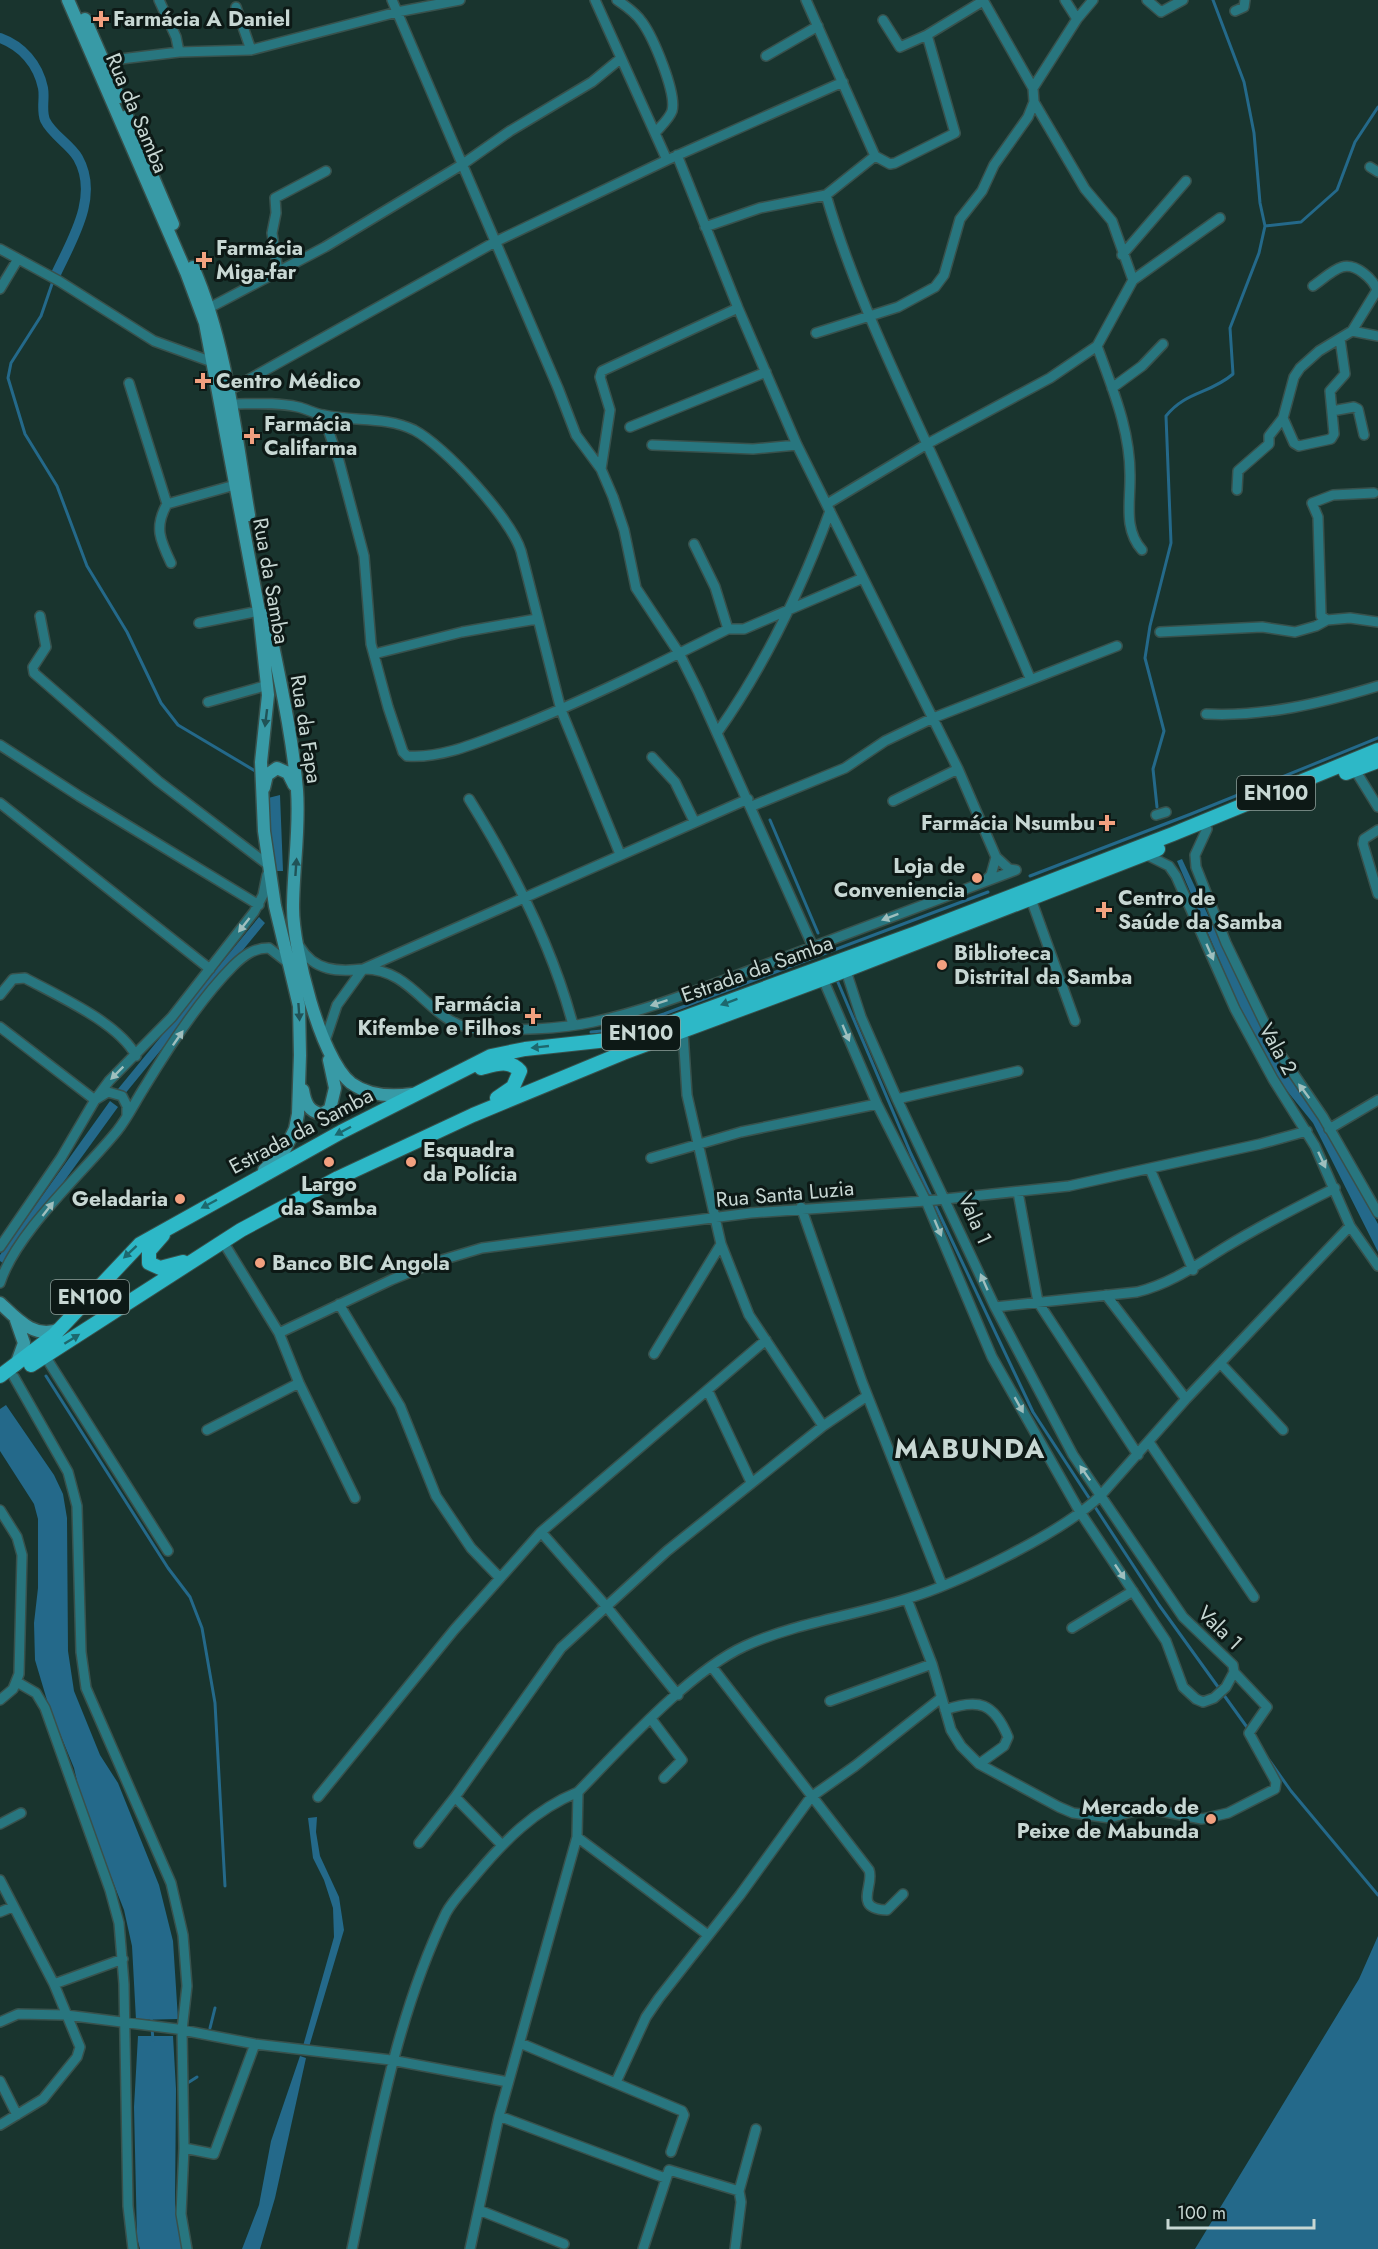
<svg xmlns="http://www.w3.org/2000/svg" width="1378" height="2249" font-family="Jost,sans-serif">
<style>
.water{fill:#24698a}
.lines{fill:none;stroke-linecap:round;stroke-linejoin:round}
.stream{stroke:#24698a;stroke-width:3}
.canal{stroke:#24698a;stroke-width:10}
.street-casing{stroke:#38514c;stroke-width:12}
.secondary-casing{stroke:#38514c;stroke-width:15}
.primary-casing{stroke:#38514c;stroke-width:16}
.street{stroke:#28767f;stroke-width:9}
.secondary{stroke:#389aa6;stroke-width:12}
.primary{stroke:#2db8c7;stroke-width:14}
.oneway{fill:#205357}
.oneway2{fill:#9fbfbe}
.oneway3{fill:#1d686e}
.poi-dot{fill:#f2a07f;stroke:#0d1916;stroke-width:2}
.labels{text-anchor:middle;stroke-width:6;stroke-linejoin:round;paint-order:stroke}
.shield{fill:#0d1916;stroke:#8f9e9a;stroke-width:1.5}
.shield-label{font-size:20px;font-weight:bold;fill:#c7d7d3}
.poi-label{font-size:21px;font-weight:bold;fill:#c7d7d3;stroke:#0d1916;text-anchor:start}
.street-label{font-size:21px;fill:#c7d7d3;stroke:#0d1916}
.district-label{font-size:27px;font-weight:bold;letter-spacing:1.5px;fill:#c7d7d3;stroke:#0d1916}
</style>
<rect width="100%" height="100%" fill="#19342e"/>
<path class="water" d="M280,795L283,871H274L268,798Z
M1182,859L1245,995L1321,1117L1378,1224V1252L1313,1123L1279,1081L1266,1058L1236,999L1177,861Z
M259,917L265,923L124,1095L118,1089Z
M110,1101L118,1107L4,1264L0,1261V1255Z
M6,1405L54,1475L63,1494L67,1518L68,1651L74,1691L100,1755L118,1783L159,1885L173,1941L178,2019L136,2020L132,1946L124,1910L82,1803L74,1768L49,1707L35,1660L34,1623L38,1588V1519L34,1504L0,1451V1409Z
M317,1817L316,1832L320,1856L339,1897L344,1930L309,2047L303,2046L334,1937L333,1908L324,1880L313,1858L308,1818Z
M1378,1936V2249H1195L1359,1979Z
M138,2036H173L176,2089L175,2204L182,2249H140L137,2238L134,2107Z
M300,2056L306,2058L275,2198L260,2249H242L259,2205L271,2141Z"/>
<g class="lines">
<path class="stream" d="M1265,226L1301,222L1337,190L1355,142L1378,107
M53,281L41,316L11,363L8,378L25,434L57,486L87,566L127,632L161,703L178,725L257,772
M1157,807L1153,769L1164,731L1145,658L1150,626L1171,543L1166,416C1186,391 1210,394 1233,374L1230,328L1259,253L1265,226L1260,203L1254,133L1244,82L1213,0
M770,820L818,933
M1030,876L1191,814L1378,738
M837,980L911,1154L1033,1412L1159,1605L1249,1730
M591,1032L613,1030L664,1014L988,892
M46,1376L168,1568L190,1597L202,1628L215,1703L225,1886
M1264,1753L1291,1791L1378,1895
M151,2016L153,2040
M210,2028L215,2008
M186,2084L197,2077"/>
<path class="canal" d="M0,38C22,46 38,64 43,88C45,98 41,110 45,120C52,135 70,144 78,158C100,197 71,241 55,276"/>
<g class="street-casing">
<path id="street" d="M159,0L176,37L179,52
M392,0L558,388L576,435L601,469L613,497L624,530L636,588L679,653L698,691L813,947
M595,0L667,160
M617,0C626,6 636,13 642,22C653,37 677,93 672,111C669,119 661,126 655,133
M806,0L875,156L826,195C852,285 892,368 931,453C965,527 998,602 1030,678
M983,0L1033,88L1034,102L1085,189L1112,221L1133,280
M1065,0L1077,19
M1147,0L1161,12L1183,0
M236,7L251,50
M1235,11L1244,7L1245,0
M883,20L900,47L927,35L983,1
M766,56L818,26
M104,61L179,52L251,50L397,12L460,0
M1033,88L1077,19L1093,0
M677,155L738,308L797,445L958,769L996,857L1009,869L1016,870
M875,156L890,164L895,163L955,133L927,35
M1370,167L1378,172
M705,227L760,208L826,195
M0,249L59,281L154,341L215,363
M1122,255L1186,181
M278,271L272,233L276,213L275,198L326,171
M0,289L18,259
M209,308L325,247L463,164L510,131L592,82L620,59
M1352,331L1378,336
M816,333L898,307L935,287L944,275L960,219L982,191L994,165L1028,117L1034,102
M1097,346C1113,390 1131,432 1130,479C1130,504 1124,530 1142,550
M129,383L167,504C154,527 160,540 171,563
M1112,388L1142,366L1163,344
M228,391L495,242L667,160L843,82
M230,404C253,404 276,402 298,407C307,409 315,414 324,415C354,422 385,416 414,430C445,446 511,519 521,551L561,710L620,854
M1332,411L1354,407L1358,409L1364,435
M323,415L339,461L364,556L371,644L388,707L403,752L407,756C442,759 481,741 513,729C586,700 658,664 728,629H744L863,578
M1283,418L1294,443L1299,446L1331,439L1334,434L1330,391L1345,374L1340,339
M630,427L766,372
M652,445L753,449L797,445
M601,469L610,410L600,377L602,371L738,308
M1237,490L1238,471L1269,444V436L1283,418L1294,377L1300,368L1319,351L1352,331L1377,290C1373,279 1356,263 1342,267C1332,270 1322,280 1313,286
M1374,493L1333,495L1312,503L1318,517L1321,616L1327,620L1350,618L1378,622
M167,504L235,485
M827,504L927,444L1050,378L1097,346L1133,280L1220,218
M694,544L715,587L728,629
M40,616L46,647L33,667L34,673L158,781L267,864
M199,623L259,611
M1160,632L1262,627L1295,632L1316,626L1327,620
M374,654L462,632L537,619
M208,702L268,685
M1206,714C1264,717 1322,703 1378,686
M717,733C766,664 801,590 830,511
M0,745L79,796L259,905
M652,757L675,782L694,821
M1355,770L1378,807
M469,799C512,868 552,945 573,1025
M893,801L958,769
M0,803L210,969
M752,806L845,768L885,741L933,718L1117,646
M1156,815L1166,812
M1207,829L1195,855L1196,867L1226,943L1278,1051L1323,1117L1378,1213
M1378,830L1364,839L1363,844L1378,894
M1145,854L1169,866L1176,876L1235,1009L1273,1079L1315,1146L1350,1226L1378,1266
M985,881L991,875L996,857
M1031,899L1075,1021
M300,947C314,971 338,972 363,969L748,799
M363,969C416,968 430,1028 480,1029C517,1030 556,1030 593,1022C654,1009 712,984 770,963C852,932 934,901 1016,870
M823,979L877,1104L926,1201L992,1357L1080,1512L1166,1641L1183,1687L1196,1699L1203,1702L1214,1698L1226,1687L1234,1672L1233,1665L1183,1617L1073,1455L995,1307L897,1099L861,1017L846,971
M0,995L13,979L25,978C58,996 119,1023 136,1056
M0,1027L95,1100L108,1092L122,1096L127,1106V1115
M683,1032L687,1095L721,1244L749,1315L823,1426
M325,1041L337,1005L363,969
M897,1099L1018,1071
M1329,1129L1378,1100
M651,1158L741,1132L877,1104
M1150,1169L1193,1270
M1018,1192L1038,1302L1138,1455
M801,1207L862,1382L942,1585
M222,1240L279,1333L299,1383L355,1498
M0,1247L61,1158L95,1100L109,1081L172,1017L254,912L263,895L267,875
M0,1283C16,1232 83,1173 117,1131C128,1117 135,1102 144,1088C167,1050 202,997 233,966C244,955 254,948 269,948L287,962
M1106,1295L1186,1399
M339,1304L400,1406L436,1496L471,1548L499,1577
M995,1307L1137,1292C1170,1284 1195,1266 1224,1248C1260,1226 1297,1207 1335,1188
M279,1333L391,1280L435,1262L482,1248L750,1213L926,1201L1069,1186L1260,1144L1307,1131
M654,1354L721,1244
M45,1356L168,1551
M1221,1364L1283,1430
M14,1377L68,1472L77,1506L81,1652L86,1688L171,1883L183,1935L187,1986L182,2030L184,2148L181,2214L187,2249
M708,1391L751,1482
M207,1430L299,1383
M1149,1442L1254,1597
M0,1510L17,1537L22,1555L19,1674L13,1689L0,1700
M541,1532L606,1606L678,1695
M907,1599L932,1664L951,1730L961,1746L979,1764L1059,1807L1073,1813L1110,1818L1145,1808L1202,1819L1228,1813L1275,1789L1276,1782L1249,1733L1267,1707L1234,1672
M1072,1628L1133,1591
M712,1667L869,1870C875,1885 852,1909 887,1910L903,1894
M17,1682L36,1693L45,1708L110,1890L119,1923L124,1984L128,2206L133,2249
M830,1701L932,1664
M945,1710C979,1698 994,1703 1008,1737L1004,1746L979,1764
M652,1720L682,1760L664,1778
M318,1797L454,1630L541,1532L766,1340
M455,1797L501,1844
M0,1824L21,1813
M577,1837L708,1935
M419,1843L455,1797L561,1648L667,1551L823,1426L867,1396
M0,1880L54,1984L80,2047L77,2057L43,2099L0,2125
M0,1912L12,1907
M54,1984L123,1959
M0,2022L18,2014L66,2015L177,2029L255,2044L391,2060L508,2082
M520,2043L682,2111L684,2115L671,2152
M0,2081L17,2115
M616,2082L646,2017L659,1998L740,1895L811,1797L855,1766L941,1698
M499,2116L665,2178
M184,2148L214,2154L255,2044
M479,2210L564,2244
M352,2249C376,2135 395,2019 446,1913C453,1900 465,1888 474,1877C504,1841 534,1810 578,1792
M470,2249L499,2116L577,1837L578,1792C621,1748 690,1671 745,1646C795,1623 853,1616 906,1599C957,1584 1064,1532 1101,1495L1186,1399L1350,1226
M643,2249L669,2170L739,2191
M735,2249L741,2202L739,2191L756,2129"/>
</g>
<g class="secondary-casing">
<path id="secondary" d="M68,0L186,272L205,323L259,611L268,695L261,762L264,831L275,906L299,1006L300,1055L298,1114L295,1129L285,1149L264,1170
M85,19L119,97
M127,116L173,224
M193,267C227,345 235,432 249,515
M267,615C278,673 292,731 297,790C300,830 293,869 293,908C293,948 320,1058 351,1083C369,1096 391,1097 412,1094
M264,788L267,775L277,768L288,773L294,785
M303,1090C305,1103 309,1112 322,1114L330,1109L335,1088L329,1060
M0,1303C17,1319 35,1340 60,1329
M16,1365L24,1343L16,1320"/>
</g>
<g class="primary-casing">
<path id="primary" d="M1346,773L1378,761
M481,1068C496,1064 509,1059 520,1071L513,1087L497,1098
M163,1235L149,1251V1263L160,1268L183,1262
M31,1365L241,1230L338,1178L473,1115L623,1053L836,974L1158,849
M0,1376L54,1335L140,1244L341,1132L491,1056L525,1049L617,1039L648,1031L916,933L1173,834L1378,750"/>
</g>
<use href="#street" class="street"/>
<use href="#secondary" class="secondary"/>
<use href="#primary" class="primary"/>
</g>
<defs><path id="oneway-solid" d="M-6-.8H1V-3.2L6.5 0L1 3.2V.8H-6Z" transform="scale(1.5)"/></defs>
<g class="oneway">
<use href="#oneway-solid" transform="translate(266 718) rotate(97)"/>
<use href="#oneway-solid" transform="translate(296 867) rotate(-86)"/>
<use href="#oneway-solid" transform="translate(299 1012) rotate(86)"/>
</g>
<g class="oneway2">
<use href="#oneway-solid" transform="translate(890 917) rotate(159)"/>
<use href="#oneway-solid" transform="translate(244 925) rotate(128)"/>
<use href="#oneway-solid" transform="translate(1210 952) rotate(66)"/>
<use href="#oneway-solid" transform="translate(659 1003) rotate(162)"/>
<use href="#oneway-solid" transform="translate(846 1033) rotate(67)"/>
<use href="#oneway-solid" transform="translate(178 1038) rotate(-55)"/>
<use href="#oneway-solid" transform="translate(117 1073) rotate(135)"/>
<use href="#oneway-solid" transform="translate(1304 1091) rotate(-127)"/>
<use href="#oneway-solid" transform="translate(1322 1160) rotate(65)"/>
<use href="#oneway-solid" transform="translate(48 1209) rotate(-52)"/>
<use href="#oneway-solid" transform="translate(938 1228) rotate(67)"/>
<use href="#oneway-solid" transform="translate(984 1282) rotate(-114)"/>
<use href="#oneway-solid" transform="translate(1019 1405) rotate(61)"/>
<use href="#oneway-solid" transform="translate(1085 1473) rotate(-125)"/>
<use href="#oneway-solid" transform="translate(1120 1572) rotate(56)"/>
</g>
<g class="oneway3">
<use href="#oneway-solid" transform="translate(729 1002) rotate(160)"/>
<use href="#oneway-solid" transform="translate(540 1047) rotate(174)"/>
<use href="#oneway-solid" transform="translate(343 1131) rotate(152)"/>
<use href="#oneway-solid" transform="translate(209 1204) rotate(152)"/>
<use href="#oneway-solid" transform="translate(130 1252) rotate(137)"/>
<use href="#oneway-solid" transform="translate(72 1339) rotate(-32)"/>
</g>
<g class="poi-dot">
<path d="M98 10h6v6h6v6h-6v6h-6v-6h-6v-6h6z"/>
<path d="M201 251h6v6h6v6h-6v6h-6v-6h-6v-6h6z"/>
<path d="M200 372h6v6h6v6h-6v6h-6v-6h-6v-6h6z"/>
<path d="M249 427h6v6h6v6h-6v6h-6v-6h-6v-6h6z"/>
<path d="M1104 814h6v6h6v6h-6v6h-6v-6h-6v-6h6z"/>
<circle cx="977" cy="878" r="6"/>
<path d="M1101 901h6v6h6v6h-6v6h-6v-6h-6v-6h6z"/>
<circle cx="942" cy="965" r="6"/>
<path d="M530 1007h6v6h6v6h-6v6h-6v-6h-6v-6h6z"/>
<circle cx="329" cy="1162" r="6"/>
<circle cx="411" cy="1162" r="6"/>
<circle cx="180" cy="1199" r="6"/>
<circle cx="260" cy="1263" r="6"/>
<circle cx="1211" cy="1819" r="6"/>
</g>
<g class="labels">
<g class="shield">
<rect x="1237" y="776" width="78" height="34" rx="4.5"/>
<rect x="602" y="1016" width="78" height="34" rx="4.5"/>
<rect x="51" y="1280" width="78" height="34" rx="4.5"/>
</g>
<g class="shield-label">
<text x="1276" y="800">EN100</text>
<text x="641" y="1040">EN100</text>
<text x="90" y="1304">EN100</text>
</g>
<g class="poi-label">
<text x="113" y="26">Farmácia A Daniel</text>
<text x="216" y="255">Farmácia<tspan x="216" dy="24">Miga-far</tspan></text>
<text x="216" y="388">Centro Médico</text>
<text x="264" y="431">Farmácia<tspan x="264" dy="24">Califarma</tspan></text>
<text x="1095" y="830" text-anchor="end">Farmácia Nsumbu</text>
<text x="965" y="873" text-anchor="end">Loja de<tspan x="965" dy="24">Conveniencia</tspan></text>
<text x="1118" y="905">Centro de<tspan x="1118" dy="24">Saúde da Samba</tspan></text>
<text x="954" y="960">Biblioteca<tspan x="954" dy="24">Distrital da Samba</tspan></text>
<text x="521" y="1011" text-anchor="end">Farmácia<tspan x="521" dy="24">Kifembe e Filhos</tspan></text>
<text x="423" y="1157">Esquadra<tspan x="423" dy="24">da Polícia</tspan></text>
<text x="329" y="1191" text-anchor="middle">Largo<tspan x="329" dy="24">da Samba</tspan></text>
<text x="168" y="1206" text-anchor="end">Geladaria</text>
<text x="272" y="1270">Banco BIC Angola</text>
<text x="1199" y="1814" text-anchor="end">Mercado de<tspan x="1199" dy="24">Peixe de Mabunda</tspan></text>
</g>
<g class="street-label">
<text transform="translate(137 113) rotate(67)" y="7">Rua da Samba</text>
<text transform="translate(271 581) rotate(80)" y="7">Rua da Samba</text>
<text transform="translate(306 729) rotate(81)" y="7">Rua da Fapa</text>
<text transform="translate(757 969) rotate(-20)" y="7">Estrada da Samba</text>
<text transform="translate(1278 1049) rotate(61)" y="7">Vala 2</text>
<text transform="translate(301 1131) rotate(-28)" y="7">Estrada da Samba</text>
<text transform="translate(785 1194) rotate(-5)" y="7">Rua Santa Luzia</text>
<text transform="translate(975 1219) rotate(66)" y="7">Vala 1</text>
<text transform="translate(1220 1628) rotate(44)" y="7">Vala 1</text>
</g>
<g class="district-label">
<text x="970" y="1458">MABUNDA</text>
</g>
</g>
<path d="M1168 2219v9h146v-9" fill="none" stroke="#c7d7d3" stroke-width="3"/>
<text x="1177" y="2219" font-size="18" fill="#c7d7d3" stroke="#0d1916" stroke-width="4.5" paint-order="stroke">100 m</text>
</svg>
